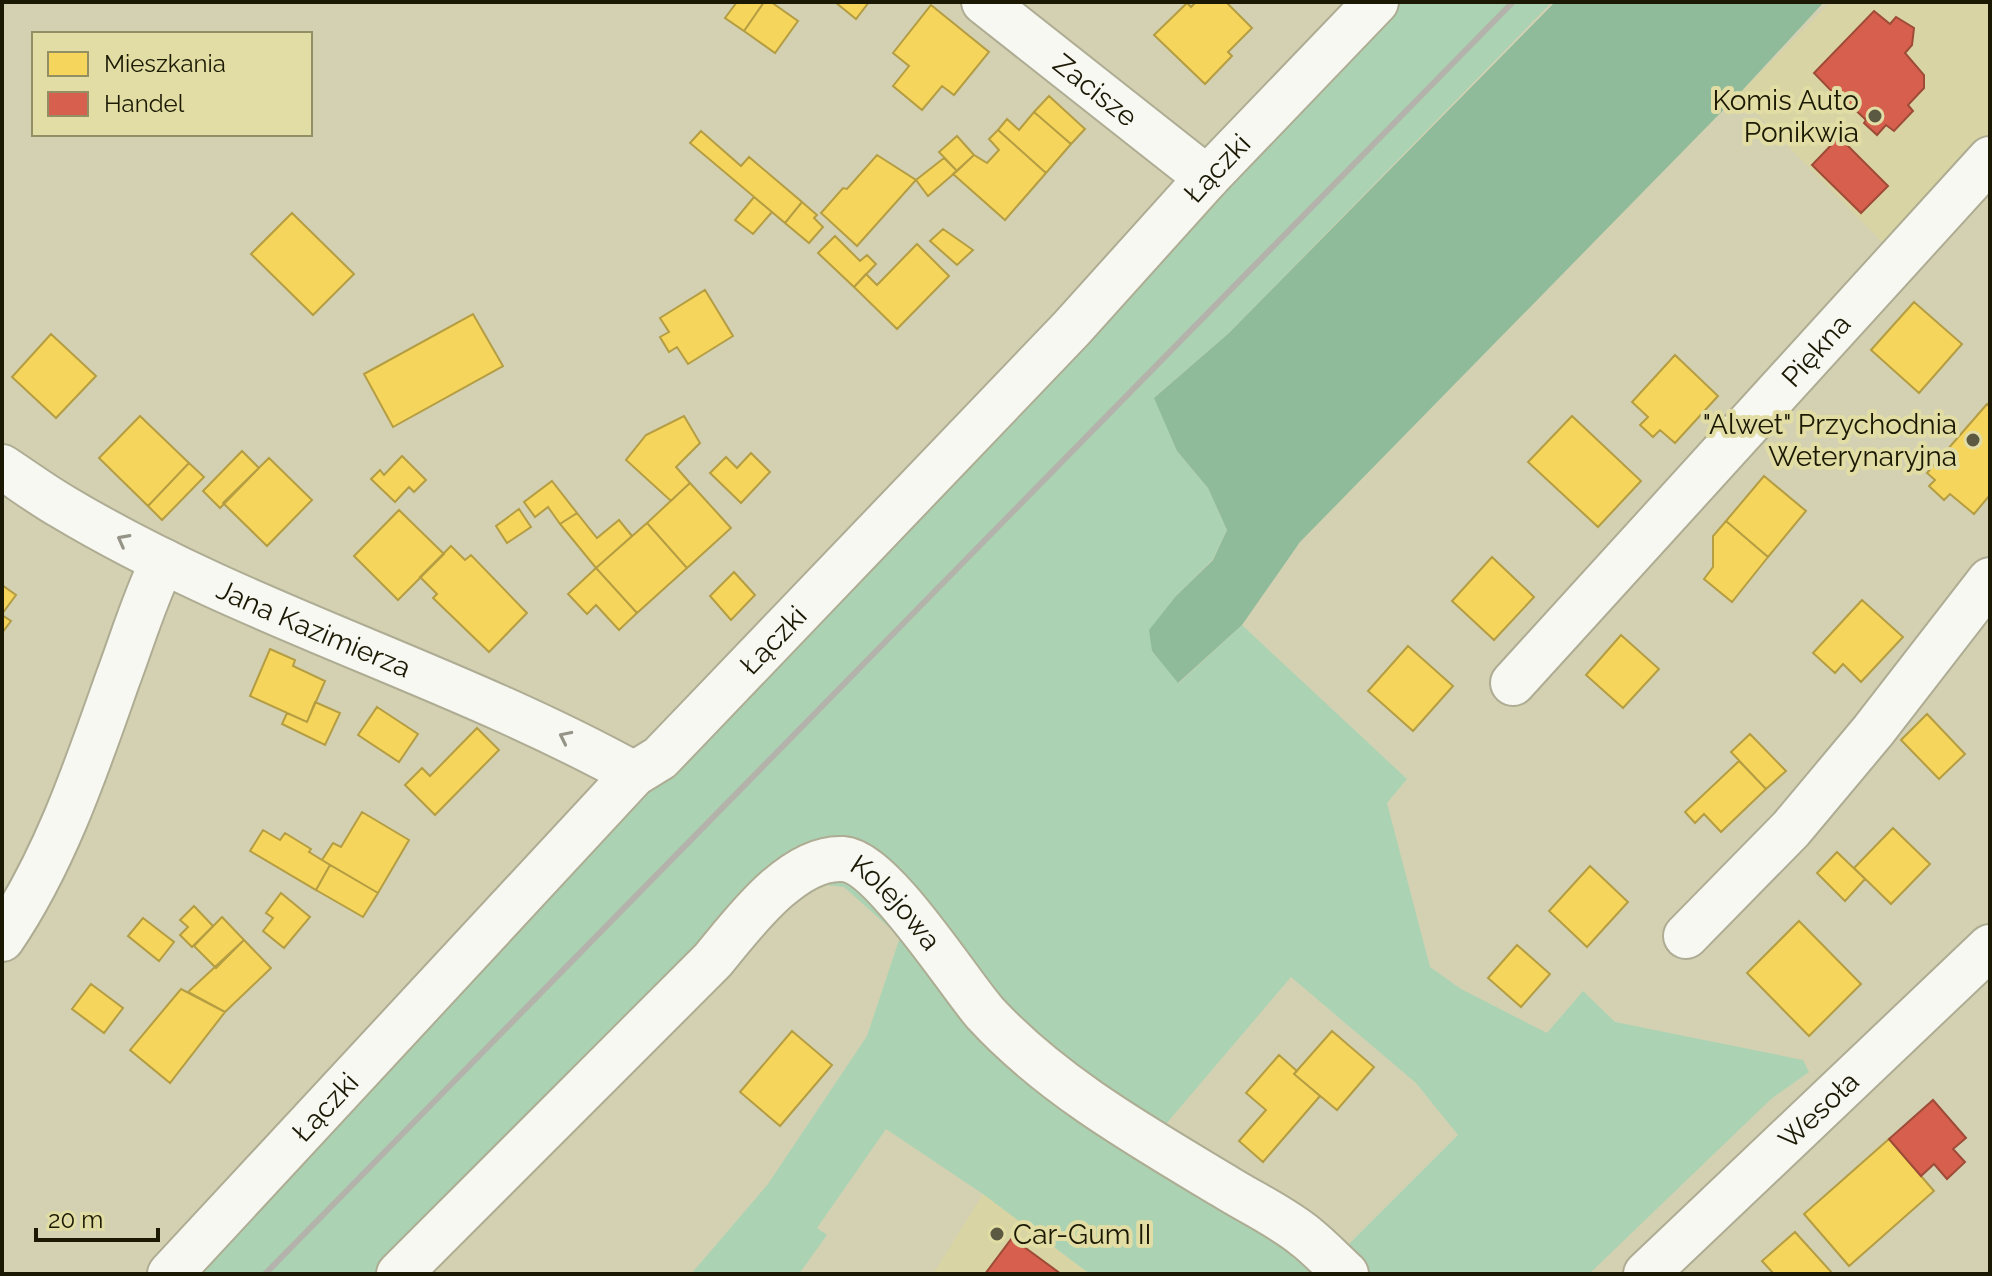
<svg xmlns="http://www.w3.org/2000/svg" width="1992" height="1276" font-family="Raleway,sans-serif">
<style>
.built{fill:#d8d4a3}
.green{fill:#abd3b3}
.forest{fill:#90bb9a}
.homes{fill:#f6d55c;stroke:#b49d42;stroke-width:2}
.shops{fill:#d6604d;stroke:#9e4b37;stroke-width:2}
.lines{fill:none;stroke-linecap:round;stroke-linejoin:round}
.minor-casing{stroke:#aeac93;stroke-width:48}
.tertiary-casing{stroke:#aeac93;stroke-width:48}
.minor{stroke:#f8f8f3;stroke-width:44}
.tertiary{stroke:#f8f8f3;stroke-width:44}
.rail{stroke:#b4b3ab;stroke-width:6}
.oneway{stroke:#959487}
.poi-dot{fill:#5b5941;stroke:#e1dda4;stroke-width:3}
.labels{text-anchor:middle;stroke-width:8;stroke-linejoin:round;paint-order:stroke}
.street-label{font-size:28px;fill:#1b1904;stroke:#e1dda4}
.poi-label{font-size:28px;fill:#1b1904;stroke:#e1dda4;text-anchor:end}
</style>
<rect width="100%" height="100%" fill="#d3d1b2"/>
<path class="built" d="M1831,2H1990V137L1887,247L1738,95Z
M983,1194L1090,1274H933Z"/>
<path class="green" d="M1378,2H1552L1229,333L1155,397L1177,451L1208,488L1227,530L1213,559L1176,596L1152,651L1179,683L1242,625L1407,779L1387,803L1430,967L1461,989L1547,1033L1583,991L1615,1022L1803,1060L1809,1072L1771,1099L1589,1274H1370L1342,1251L1458,1135L1416,1083L1291,977L1160,1131L1346,1274H1090L983,1194L886,1129L817,1228L827,1235L799,1274H691L768,1184L867,1036L900,937L844,887L818,884L797,896L417,1274H170Z"/>
<path class="forest" d="M1555,2H1824L1738,95L1300,542L1242,625L1178,683L1152,651L1149,630L1176,596L1213,560L1227,530L1208,488L1177,451L1154,398L1229,333Z"/>
<path class="homes" d="M737,2H764L744,31L725,18Z
M764,2H771L798,21L775,53L744,31Z
M835,2H869L856,19Z
M1196,2H1226L1252,28L1228,52L1232,56L1205,84L1154,35L1187,3L1191,7Z
M931,5L989,52L954,95L942,86L922,110L893,86L909,66L893,53Z
M1049,96L1085,129L1071,144L1034,112Z
M1034,112L1071,144L1046,173L998,130L1007,119L1019,130Z
M998,130L1046,173L1005,220L953,174L974,155L987,163L999,150L989,139Z
M701,131L741,166L749,157L802,202L785,223L690,143Z
M957,136L974,155L957,171L939,152Z
M877,155L916,180L857,246L821,213L843,188L847,189Z
M944,158L957,171L928,196L916,180Z
M754,197L772,212L753,234L735,220Z
M802,202L817,215L814,218L823,227L809,243L785,223Z
M292,213L354,274L313,315L251,254Z
M943,229L973,250L957,265L930,241Z
M835,236L860,261L867,255L876,264L854,287L818,253Z
M917,244L949,276L897,329L854,287L866,274L877,285Z
M705,290L733,336L688,364L677,347L669,352L660,337L669,332L660,318Z
M1914,302L1962,344L1919,393L1871,350Z
M473,314L503,366L393,427L364,374Z
M51,334L96,376L56,418L12,377Z
M1675,355L1718,396L1675,443L1660,430L1653,437L1640,425L1648,417L1632,402Z
M1987,404L1990,407V495L1974,514L1950,494L1944,500L1929,486L1935,480L1927,473Z
M140,416L189,463L148,506L99,458Z
M684,416L700,443L676,467L690,483L671,501L626,460L646,435Z
M1572,416L1641,481L1598,527L1528,462Z
M242,451L259,468L220,508L203,491Z
M751,453L770,472L741,503L710,473L726,457L737,468Z
M402,456L426,480L414,492L409,487L395,502L371,479L380,470L384,475Z
M269,458L312,500L267,546L223,503Z
M189,463L204,477L162,520L148,506Z
M1764,476L1806,511L1768,557L1726,521Z
M552,481L577,513L560,524L548,507L535,517L524,502Z
M690,483L731,528L687,568L647,523Z
M519,509L531,527L507,543L496,526Z
M399,510L444,554L398,600L354,556Z
M577,513L597,538L619,520L632,536L596,568L560,524Z
M1726,521L1768,557L1732,602L1704,579L1713,567V536Z
M647,523L687,568L637,613L596,568Z
M451,546L465,560L471,555L527,613L489,652L433,598L437,594L420,577Z
M1492,557L1534,597L1494,640L1452,601Z
M596,568L637,613L619,630L596,605L587,614L568,594Z
M734,572L755,595L731,620L710,596Z
M2,585L16,595L2,614Z
M1862,600L1903,637L1861,682L1843,664L1835,673L1813,653Z
M2,615L11,621L2,633Z
M1621,635L1659,669L1623,708L1586,675Z
M1408,646L1453,686L1413,731L1368,691Z
M270,649L295,660L293,666L325,681L307,722L250,696Z
M315,702L340,713L325,745L282,724L287,713L307,722Z
M377,707L418,734L399,762L358,735Z
M1927,714L1965,754L1939,779L1901,740Z
M477,728L499,750L435,815L405,785L422,768L430,776Z
M1750,734L1786,771L1766,789L1731,752Z
M1739,761L1766,789L1721,832L1704,814L1695,823L1685,812Z
M362,812L409,840L378,893L322,860L333,843L341,847Z
M1893,828L1930,864L1891,904L1854,868Z
M263,830L280,840L285,833L311,849L309,852L330,865L316,890L250,851Z
M1837,852L1865,879L1845,901L1817,873Z
M330,865L378,893L363,917L316,890Z
M1590,866L1628,902L1587,947L1549,911Z
M281,893L310,917L284,948L263,931L273,918L266,913Z
M194,906L213,926L192,947L180,935L188,927L180,920Z
M222,917L244,940L216,968L194,946Z
M143,918L174,942L159,961L128,936Z
M1799,921L1861,984L1809,1036L1747,973Z
M244,940L271,968L225,1012L188,992Z
M1517,945L1550,974L1521,1007L1488,978Z
M91,984L123,1008L104,1033L72,1009Z
M181,989L225,1012L170,1083L130,1050Z
M792,1031L832,1065L780,1126L740,1092Z
M1332,1031L1374,1067L1337,1110L1294,1074Z
M1279,1055L1297,1071L1294,1074L1320,1096L1263,1162L1239,1141L1266,1110L1246,1093Z
M1889,1139L1934,1191L1849,1266L1804,1214Z
M1795,1232L1833,1274H1774L1762,1261Z"/>
<path class="shops" d="M1874,11L1890,24L1896,17L1914,28L1912,45L1905,53L1924,75V88L1908,105L1913,111L1894,131L1886,125L1877,135L1864,123L1866,120L1846,101L1844,104L1814,73Z
M1839,137L1888,186L1861,213L1812,165Z
M1933,1100L1966,1138L1953,1149L1965,1162L1947,1179L1934,1164L1921,1176L1889,1139Z
M1012,1238L1061,1274H985Z"/>
<g class="lines">
<g class="minor-casing">
<g id="minor">
<path id="s1" d="M984,2L1207,178"/>
<path id="s2" d="M2,467C22,480 42,495 63,507C243,615 449,672 634,774"/>
<path id="s3" d="M1513,683L1990,159"/>
<path d="M1686,936L1791,829L1873,731L1990,580"/>
<path d="M2,939C55,861 86,769 117,681C132,641 144,600 163,561"/>
<path id="s4" d="M170,1274L634,774L660,758L708,708L1071,329L1207,178L1376,2"/>
<path id="s5" d="M399,1274L713,960C742,925 792,856 843,859C883,862 957,981 985,1013C1051,1085 1141,1136 1224,1186C1251,1203 1282,1217 1306,1237C1320,1248 1333,1262 1346,1274"/>
</g>
</g>
<g class="tertiary-casing">
<g id="tertiary">
<path id="s6" d="M1646,1274L1990,947"/>
</g>
</g>
<use href="#minor" class="minor"/>
<use href="#tertiary" class="tertiary"/>
<path class="rail" d="M265,1274L1513,2"/>
</g>
<defs><path id="oneway-chevron" d="M-2-3.5L2.5 0L-2 3.5" fill="none" stroke-width="1.6" stroke-linecap="round" stroke-linejoin="round" transform="scale(2)"/></defs>
<g class="oneway">
<use href="#oneway-chevron" transform="translate(123 540) rotate(-152)"/>
<use href="#oneway-chevron" transform="translate(565 737) rotate(-154)"/>
</g>
<g class="poi-dot">
<circle cx="1875" cy="116" r="8"/>
<circle cx="1973" cy="440" r="8"/>
<circle cx="997" cy="1234" r="8"/>
</g>
<g class="labels">
<g class="street-label">
<text dy="10" stroke="none"><textPath href="#s1" startOffset="142">Zacisze</textPath></text>
<text dy="10" stroke="none"><textPath href="#s4" startOffset="1524">Łączki</textPath></text>
<text dy="10" stroke="none"><textPath href="#s3" startOffset="450">Piękna</textPath></text>
<text dy="10" stroke="none"><textPath href="#s2" startOffset="352">Jana Kazimierza</textPath></text>
<text dy="10" stroke="none"><textPath href="#s4" startOffset="876">Łączki</textPath></text>
<text dy="10" stroke="none"><textPath href="#s5" startOffset="684">Kolejowa</textPath></text>
<text dy="10" stroke="none"><textPath href="#s4" startOffset="228">Łączki</textPath></text>
<text dy="10" stroke="none"><textPath href="#s6" startOffset="238">Wesoła</textPath></text>
</g>
<g class="poi-label">
<text x="1859" y="110">Komis Auto<tspan x="1859" dy="32">Ponikwia</tspan></text>
<text x="1957" y="434">"Alwet" Przychodnia<tspan x="1957" dy="32">Weterynaryjna</tspan></text>
<text x="1013" y="1244" text-anchor="start">Car-Gum II</text>
</g>
</g>
<rect width="1992" height="1276" fill="none" stroke="#1b1904" stroke-width="8"/>
<rect x="32" y="32" width="280" height="104" fill="#e1dda4" stroke="#928f64" stroke-width="2"/>
<rect x="48" y="52" width="40" height="24" fill="#f6d55c" stroke="#928f64" stroke-width="2"/>
<text x="104" y="72" font-size="24" fill="#1b1904">Mieszkania</text>
<rect x="48" y="92" width="40" height="24" fill="#d6604d" stroke="#928f64" stroke-width="2"/>
<text x="104" y="112" font-size="24" fill="#1b1904">Handel</text>
<path d="M36 1228v12h122v-12" fill="none" stroke="#1b1904" stroke-width="4"/>
<text x="48" y="1228" font-size="24" fill="#1b1904" stroke="#e1dda4" stroke-width="6" paint-order="stroke">20 m</text>
</svg>
